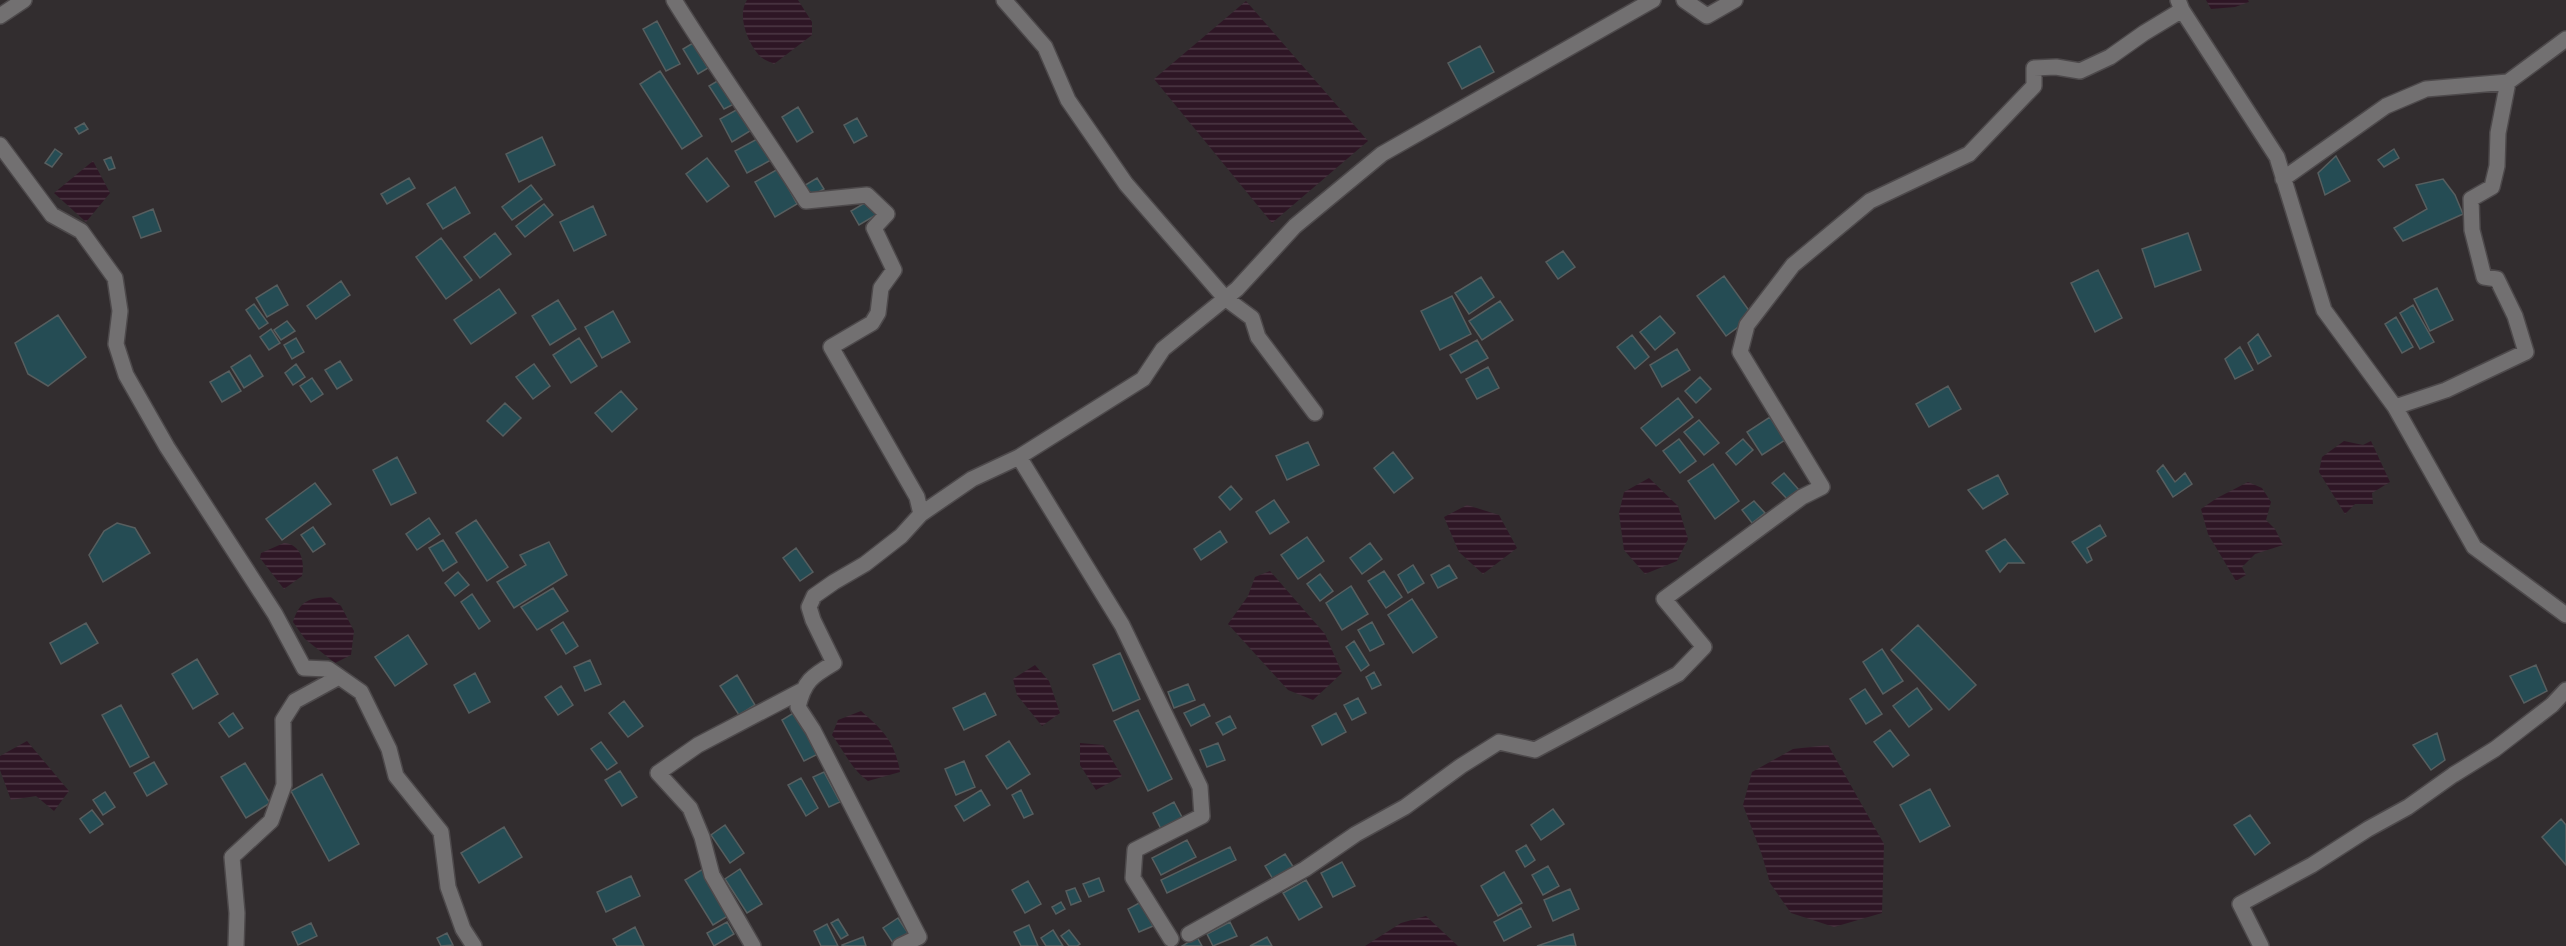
<svg xmlns="http://www.w3.org/2000/svg" width="2566" height="946" font-family="'Source Sans 3',sans-serif">
<style>
.water{fill:url(#water-rules)}
.building{fill:#254c54;stroke:#575e5f;stroke-width:1.5}
.lines{fill:none;stroke-linecap:round;stroke-linejoin:round}
.minor-casing{stroke:#4d494b;stroke-width:18}
.minor{stroke:#727071;stroke-width:15}
</style>
<defs>
<pattern id="water-rules" width="6" height="5" patternUnits="userSpaceOnUse" patternTransform="scale(1.5)"><rect width="6" height="5" fill="#2e1625"/><path d="M0 2.5h6" fill="none" stroke="#4d3845"/></pattern>
</defs>
<rect width="100%" height="100%" fill="#322d2f"/>
<path class="water" d="M747,0H798L812,22V35L774,64C769,61 761,59 758,54C747,41 737,15 747,0Z
M2206,0H2248L2249,2L2235,7L2211,9Z
M1246,1L1368,141L1272,223L1154,79Z
M93,161L110,193L86,222L54,193Z
M2344,441L2363,445L2371,441L2390,482L2372,493L2373,504H2355L2345,514L2319,472L2322,457Z
M1649,478L1678,506L1688,539L1677,561L1645,574L1624,550L1619,513L1624,492Z
M2248,482L2262,488L2271,502L2266,520L2275,529L2283,545L2255,554L2242,567L2246,575L2236,581L2208,534L2201,509L2217,498Z
M1467,505L1499,515L1517,548L1483,574L1459,552L1444,517Z
M284,543C301,544 305,562 302,576L284,589L260,558L261,553Z
M1270,571L1325,634L1342,673L1313,700L1288,690L1228,624L1248,596L1255,577Z
M331,597L341,606L354,631L351,655L335,663L305,639L293,622C300,600 309,598 331,597Z
M1035,665L1049,681L1060,713L1042,726L1017,695L1013,679Z
M861,711C883,730 895,742 900,772L868,781C851,769 845,752 832,735L838,720Z
M27,741L69,791L54,811L36,796L11,800L0,770V756Z
M1080,743L1103,745L1122,776L1096,790L1080,765Z
M1828,745L1884,844L1882,913L1834,927L1791,913L1770,883L1762,855L1743,805L1752,772L1793,749Z
M1426,916L1458,946H1365L1401,923Z"/>
<path class="building" d="M657,21L680,64L666,71L643,29Z
M693,43L708,68L698,74L683,49Z
M1480,46L1494,72L1462,89L1448,63Z
M660,71L702,136L682,149L640,84Z
M719,80L734,104L724,109L709,86Z
M798,107L813,132L797,142L782,117Z
M738,109L750,131L732,142L720,119Z
M857,118L867,136L854,143L844,125Z
M84,123L88,129L79,134L75,128Z
M542,137L555,165L519,182L506,154Z
M759,138L771,160L747,173L735,151Z
M55,149L62,154L52,167L45,163Z
M2394,149L2399,158L2384,167L2378,160Z
M2336,156L2350,181L2325,195L2318,173Z
M111,157L115,168L109,170L104,160Z
M707,158L729,186L707,202L686,174Z
M778,169L797,204L775,217L755,182Z
M409,178L415,188L387,204L381,194Z
M817,178L824,189L808,198L802,187Z
M2443,179L2455,195L2463,214L2403,241L2394,228L2427,209L2416,185Z
M531,185L542,199L512,220L502,207Z
M455,187L470,213L443,229L427,204Z
M868,201L876,215L859,225L851,211Z
M544,204L553,215L525,237L516,226Z
M593,206L606,235L574,251L560,222Z
M153,209L161,231L141,238L133,217Z
M495,233L511,254L480,278L464,257Z
M2188,233L2201,270L2155,287L2142,249Z
M441,238L472,280L446,299L416,257Z
M1563,251L1575,267L1558,279L1546,262Z
M2098,270L2122,318L2095,332L2071,283Z
M1724,276L1753,316L1726,336L1697,296Z
M1481,277L1494,297L1469,314L1455,293Z
M341,281L350,295L316,319L307,306Z
M277,285L288,305L267,317L256,298Z
M2437,288L2453,320L2430,331L2414,299Z
M499,289L516,313L471,344L454,320Z
M1452,296L1471,334L1440,350L1421,311Z
M558,300L576,329L550,345L532,316Z
M1500,301L1513,320L1482,340L1469,321Z
M254,304L268,323L259,329L246,310Z
M2413,305L2434,342L2420,349L2400,313Z
M613,311L630,342L602,358L585,327Z
M58,315L86,357L48,386L28,374L15,343Z
M1660,316L1675,333L1655,350L1640,332Z
M2396,317L2413,347L2402,353L2385,324Z
M287,321L295,331L281,340L274,330Z
M271,329L280,343L269,350L260,337Z
M2258,334L2271,356L2258,364L2248,343Z
M1632,335L1649,357L1635,369L1617,347Z
M296,338L304,352L292,359L284,345Z
M579,338L597,366L571,383L553,355Z
M1477,340L1488,358L1461,373L1450,355Z
M2240,347L2253,370L2235,379L2225,359Z
M1677,349L1690,370L1662,387L1650,365Z
M250,355L263,376L244,388L231,367Z
M340,361L352,380L337,389L325,370Z
M296,364L305,377L293,385L285,373Z
M534,364L550,386L533,399L516,377Z
M1488,367L1499,388L1477,399L1466,379Z
M229,371L241,391L222,402L210,382Z
M1700,377L1711,389L1696,403L1685,391Z
M312,378L323,394L311,402L300,386Z
M1948,386L1961,409L1929,427L1916,404Z
M621,391L637,409L612,432L595,413Z
M1678,398L1693,417L1656,446L1641,428Z
M505,403L521,418L503,436L487,421Z
M1770,417L1785,440L1762,455L1747,432Z
M1699,420L1719,443L1704,455L1684,432Z
M1679,439L1696,461L1680,473L1663,451Z
M1743,439L1753,450L1736,465L1726,453Z
M1308,442L1319,465L1287,480L1276,456Z
M1393,452L1413,478L1394,493L1374,468Z
M397,457L416,493L391,505L373,470Z
M1713,464L1739,501L1715,519L1688,481Z
M2163,465L2175,482L2185,473L2192,484L2173,497L2157,471Z
M1784,473L1799,490L1788,500L1772,483Z
M1998,475L2008,494L1983,509L1968,490Z
M315,483L331,504L282,540L266,519Z
M1231,486L1242,499L1230,510L1219,497Z
M1274,500L1289,522L1270,534L1256,512Z
M1754,501L1765,513L1752,523L1742,510Z
M429,518L440,534L417,550L406,534Z
M476,520L508,567L487,581L456,533Z
M117,523L135,528L150,553L103,582L89,555L104,531Z
M2100,525L2106,536L2087,548L2092,560L2087,563L2072,542Z
M313,527L325,544L313,552L301,535Z
M1220,531L1227,542L1201,560L1194,549Z
M1307,537L1324,561L1298,579L1281,555Z
M2005,539L2024,563H2008L2000,572L1986,551Z
M443,540L457,562L443,571L429,548Z
M549,542L567,575L514,608L497,582L526,565L520,555Z
M1370,543L1382,559L1362,574L1350,558Z
M796,548L813,572L800,581L783,558Z
M1413,565L1424,583L1408,593L1398,575Z
M1449,565L1457,578L1438,588L1431,575Z
M1384,571L1402,597L1386,608L1368,581Z
M458,572L469,585L455,596L445,583Z
M1320,574L1333,591L1320,601L1307,584Z
M1351,586L1368,614L1342,630L1326,603Z
M553,588L568,611L537,630L521,607Z
M472,594L490,621L479,629L461,602Z
M1412,599L1437,637L1413,653L1388,615Z
M563,622L578,646L566,654L551,630Z
M1372,622L1384,644L1370,651L1358,630Z
M86,623L98,643L61,664L50,643Z
M1918,625L1976,685L1949,710L1891,650Z
M408,635L427,664L395,686L375,657Z
M1354,641L1369,665L1361,671L1346,647Z
M1882,649L1903,681L1883,694L1863,662Z
M1120,653L1140,699L1113,711L1093,665Z
M197,659L218,694L193,709L172,674Z
M590,660L601,684L585,691L574,667Z
M2536,665L2547,691L2524,703L2510,676Z
M1374,672L1381,685L1372,689L1366,677Z
M475,673L490,702L469,713L454,685Z
M737,675L755,705L739,715L720,686Z
M1188,684L1195,700L1174,708L1168,692Z
M561,686L573,705L558,715L545,697Z
M1917,688L1932,709L1909,727L1893,706Z
M1865,689L1882,714L1866,724L1850,699Z
M985,693L996,715L964,730L953,708Z
M1358,698L1366,713L1352,720L1344,705Z
M624,701L643,726L628,737L609,713Z
M1204,704L1210,716L1191,726L1184,713Z
M121,705L149,757L130,767L102,715Z
M1138,710L1172,779L1148,791L1114,721Z
M795,712L818,754L804,761L782,720Z
M233,713L243,728L229,737L219,723Z
M1336,713L1346,732L1322,745L1312,726Z
M1230,716L1236,728L1223,735L1216,723Z
M1890,730L1909,755L1893,767L1874,742Z
M2437,733L2445,760L2431,770L2413,745Z
M1009,741L1030,774L1007,789L986,756Z
M601,742L617,763L607,770L591,749Z
M1218,743L1225,760L1207,767L1200,750Z
M964,761L975,787L956,795L945,769Z
M154,762L167,784L147,796L134,773Z
M245,763L270,803L246,818L221,777Z
M620,771L637,797L622,806L605,780Z
M824,772L840,802L829,807L813,777Z
M322,774L359,844L329,861L291,791Z
M801,778L818,808L806,816L788,785Z
M1930,789L1950,826L1920,842L1900,805Z
M981,790L990,805L964,821L955,806Z
M1021,790L1033,814L1024,818L1012,795Z
M105,792L115,807L103,815L93,800Z
M1174,802L1183,819L1162,831L1153,813Z
M1553,809L1564,824L1541,840L1531,825Z
M92,810L103,824L90,833L80,819Z
M2250,815L2270,843L2255,855L2234,825Z
M2561,819L2566,825V865L2542,837Z
M725,825L744,853L730,863L711,835Z
M504,827L522,857L479,883L461,853Z
M1187,840L1196,857L1161,875L1152,858Z
M1526,845L1535,860L1525,867L1516,851Z
M1230,847L1236,860L1167,893L1161,880Z
M1285,854L1294,868L1274,881L1265,866Z
M1342,862L1355,886L1333,897L1321,873Z
M1548,866L1559,886L1543,895L1532,875Z
M703,869L731,914L713,925L685,880Z
M740,869L762,904L747,913L725,879Z
M1504,872L1522,903L1498,916L1481,886Z
M631,876L640,896L606,912L597,892Z
M1099,878L1104,891L1089,897L1083,884Z
M1306,880L1322,907L1299,920L1283,893Z
M1028,881L1041,904L1025,913L1012,890Z
M1075,888L1081,901L1071,905L1066,891Z
M1570,889L1579,909L1553,921L1544,900Z
M1061,902L1065,909L1056,914L1052,907Z
M1141,902L1153,926L1139,932L1128,909Z
M1521,908L1531,927L1504,941L1494,922Z
M898,918L908,933L893,943L883,928Z
M838,919L848,935L841,939L831,923Z
M727,922L734,934L714,946L707,933Z
M1230,922L1237,936L1213,946L1207,934Z
M311,923L317,936L298,945L292,932Z
M827,924L838,946H821L814,931Z
M1029,925L1038,946H1021L1014,932Z
M635,927L644,946H617L613,939Z
M1053,930L1063,946H1046L1041,938Z
M1069,930L1080,944L1077,946H1069L1061,936Z
M447,933L453,945L441,946L437,938Z
M1573,934L1576,946H1537Z
M863,937L866,946H842V945Z
M1197,937L1202,946H1182Z
M1267,937L1272,946H1250Z"/>
<g class="lines">
<g class="minor-casing">
<path id="minor" d="M674,0C716,68 763,133 806,201L867,195L887,214L874,228L894,270L881,288L878,313L872,323L831,347L917,497L921,514
M1004,0L1045,47L1068,100L1126,184L1225,298L1252,318L1258,337L1315,413
M1684,0L1707,16L1735,0
M2178,0L2182,10L2277,157L2324,310L2395,407L2474,547L2566,615
M0,16L24,0
M0,145L52,215L81,231L115,278L120,311L116,344L126,375L167,447L275,614L304,668L328,669L361,692L389,749L396,776L441,832L448,887L463,929L474,946
M2283,179L2386,106L2426,89L2508,82L2566,39
M2395,407L2446,390L2526,352L2515,316L2497,279L2484,277L2472,230L2471,199L2492,187L2497,166L2498,133L2508,82
M1019,457L1122,625L1200,787L1202,816L1135,850L1133,878L1171,939
M1189,934L1305,869L1356,834L1405,807L1461,766L1499,742L1535,750L1678,674L1704,647L1664,599L1802,497L1822,487L1740,352L1747,325L1793,265L1870,201L1969,154L2034,86V68L2056,67L2080,71L2110,57L2144,33L2182,10
M236,946L237,913L232,857L271,821L284,785L283,720L295,701L339,677
M753,946L712,875L702,837L690,808L658,773L698,745L801,691
M900,946L919,937L813,730L798,707C804,681 812,676 834,663L813,620L809,607L814,596L834,582L865,564L901,536L921,514L972,479L1019,457L1143,379L1163,349L1237,289L1295,226L1382,154L1653,0
M2261,946L2240,904L2312,865L2368,829L2408,807L2453,775L2495,749L2552,705L2566,690"/>
</g>
<use href="#minor" class="minor"/>
</g>
</svg>
